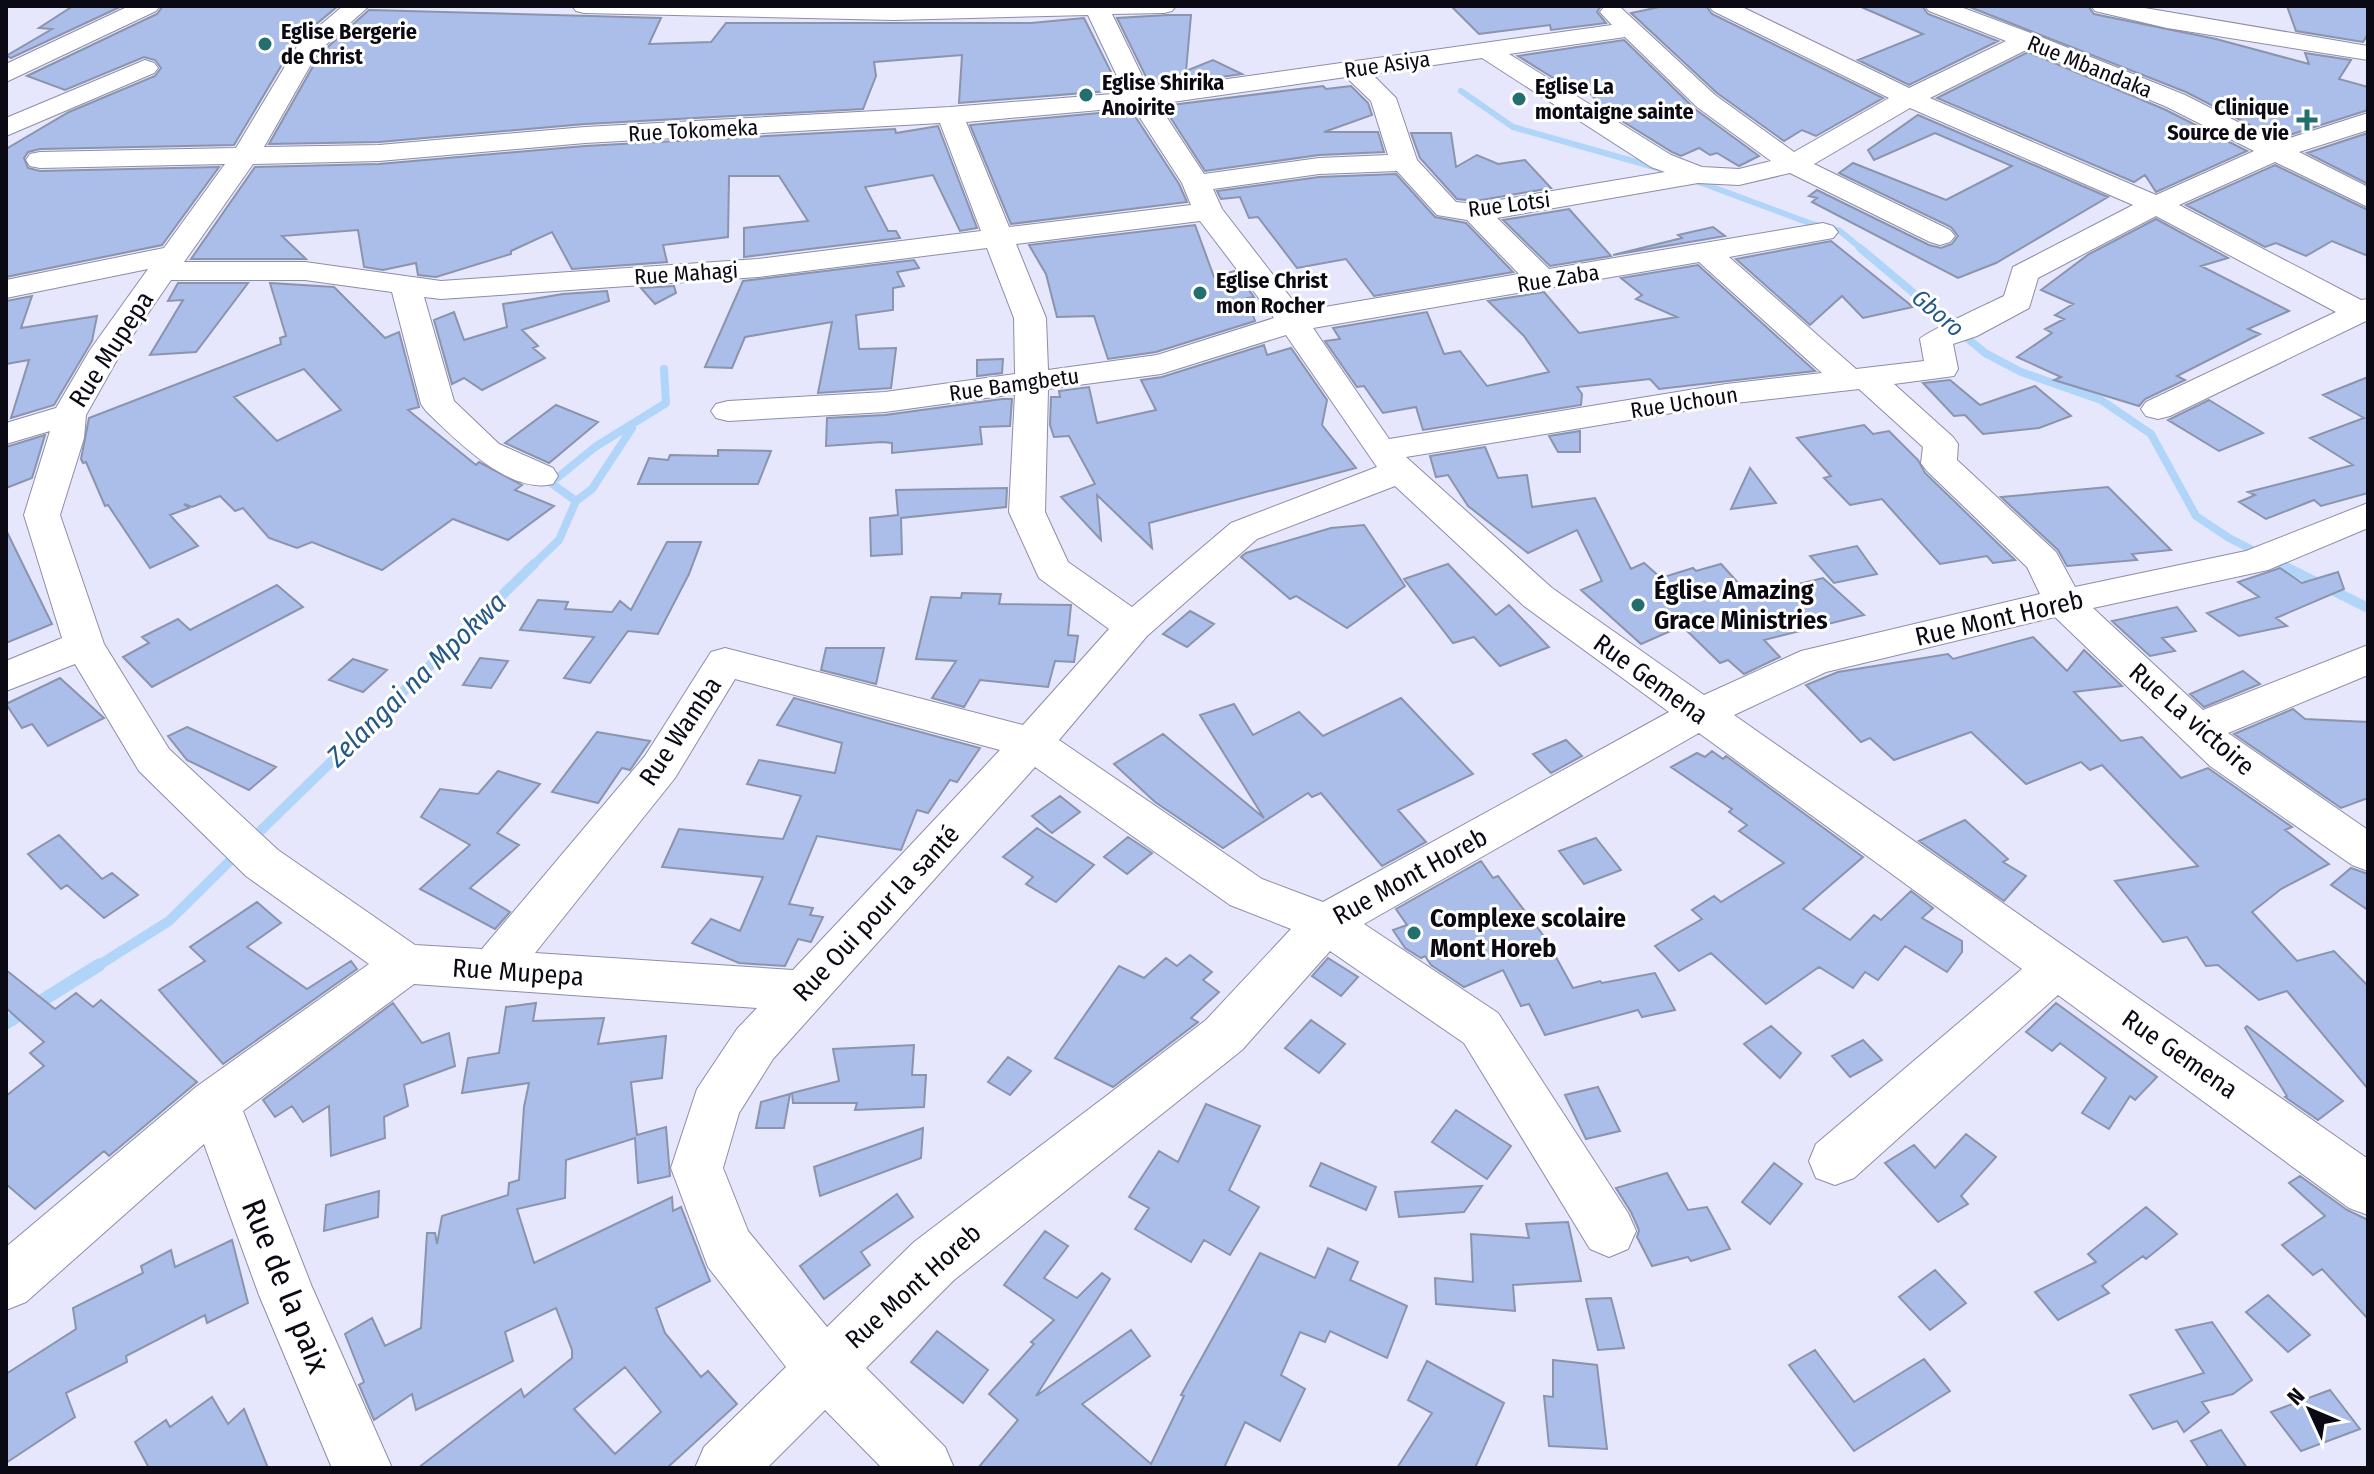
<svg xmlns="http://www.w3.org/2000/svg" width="2374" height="1474" font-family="'Fira Sans Condensed',sans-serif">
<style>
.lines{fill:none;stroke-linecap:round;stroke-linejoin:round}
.stream-far3{stroke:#b0d5f9;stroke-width:6}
.stream-far2{stroke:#b0d5f9;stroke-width:8}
.stream-far1{stroke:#b0d5f9;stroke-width:10}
.stream{stroke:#b0d5f9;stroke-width:13}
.building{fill:#abbee9;stroke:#8a94ad;stroke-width:2;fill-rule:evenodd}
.minor-casing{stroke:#8d8da8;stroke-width:2}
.minor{fill:#fff;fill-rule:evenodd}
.poi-dot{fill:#236e6e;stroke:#fff;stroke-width:3}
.labels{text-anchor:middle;stroke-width:6;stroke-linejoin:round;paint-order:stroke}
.far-poi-label{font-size:22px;font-weight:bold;fill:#0b0a14;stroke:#fff;text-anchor:start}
.far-street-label{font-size:22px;fill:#0b0a14;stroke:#fff}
.far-water-label{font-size:24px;font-style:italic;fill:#245887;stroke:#fff}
.street-label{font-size:26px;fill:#0b0a14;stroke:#fff}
.poi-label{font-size:26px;font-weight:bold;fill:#0b0a14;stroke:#fff;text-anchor:start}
.water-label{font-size:28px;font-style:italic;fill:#245887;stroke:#fff}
.near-street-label{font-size:32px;fill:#0b0a14;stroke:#fff}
</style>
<rect width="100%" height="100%" fill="#e6e6fd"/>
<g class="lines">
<path class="stream-far3" d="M1461,91L1513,127L1661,169
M1691,179L1812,224L1840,231L1863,250"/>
<path class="stream-far2" d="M1860,248L1985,353L2021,372L2101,400L2151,434L2196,516L2229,538L2284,566
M576,501L592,489L632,428
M532,566L559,540L576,501L551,483L595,447L666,403L664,369"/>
<path class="stream-far1" d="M2280,564L2368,608
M249,842L534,564
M96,967L169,921L238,853"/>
<path class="stream" d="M6,1023L99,965"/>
</g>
<path class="building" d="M73,6H122L11,58L6,56L52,29L39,28Z
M163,6H338L296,41L234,145L40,149L28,152L24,158L28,168L40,171L219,167L162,245L6,277V149L69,112L155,76L161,68L155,60L144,57L65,90L27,76L157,14Z
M1451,6H1601L1597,12L1606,23L1551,30L1550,25L1479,34Z
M1664,6H1706L1712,14L1883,98L1816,136L1802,130L1784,141L1717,93L1631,13Z
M1859,6H1922L1928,14L1998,41L1909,85L1858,60L1923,34Z
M1967,6H2088L2094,14L2216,39L2309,64L2305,53L2351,60L2339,79L2368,87V110L2277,139L2186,92Z
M2287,6H2368V34L2363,42L2296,31Z
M369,10L661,18L649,44L711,42L726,23H1031L1084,18L1120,90L959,103L962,55L874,62L876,76L863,109L585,124L379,142L269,144L320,54Z
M1168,15H1191L1186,71L1213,60L1242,74L1151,87L1117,18Z
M1624,40L1695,109L1759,156L1739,166L1717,153L1710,155L1699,148L1681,156L1672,152L1606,111L1579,81L1566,86L1518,56Z
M2028,52L2166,110L2247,151L2156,192L2145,175L2134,182L1937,98Z
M1323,86L1326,89L1351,86L1368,103L1372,115L1324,132H1378L1384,152L1319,155L1205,171L1163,106Z
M1131,110L1179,184L1187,202L1011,224L970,125Z
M1918,115L2108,197L1996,263L1958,278L1812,202L1817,198L1809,196L1817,190L1929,245L1941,248L1952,244L1958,236L1951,227L1839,173L1853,163L1946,200L2012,166L1935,133L1874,160L1868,150Z
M938,126L977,228L960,231L933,175L865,187L888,231H896L900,238L744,257V228L808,221L779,176H729L728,237L663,245L667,262L572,269L552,232L511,251V254L436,277L418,275L416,263L383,270L364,267L358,230L282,236L306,259H191L255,167L379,164L585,146L895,129L896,133Z
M1411,133H1451L1456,167L1477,155L1498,164L1525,160L1551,188L1476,201L1457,199L1420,158Z
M2368,133V184L2307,153Z
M2275,165L2368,210V256L2332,241L2306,256L2276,243L2265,247L2186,205Z
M1396,174L1435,217L1466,223L1513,272L1374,296L1346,259L1297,268L1258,217L1249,218L1240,197L1221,199L1217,191L1319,177Z
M1569,209L1611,256L1550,266L1503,220Z
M2156,219L2228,258L2201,266L2289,311L2248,329L2260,334L2177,376L2185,380L2145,399L2139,406L2054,380L2061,377L2017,357L2052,333L2045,329L2064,319L2055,315L2073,304L2041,290L2089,254Z
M1195,225L1214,277L1235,271L1254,297L1247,298L1255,321L1156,352L1108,359L1094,316L1057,317L1046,274L1029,245Z
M1713,227L1725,236L1613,255L1682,238L1678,235Z
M1831,241L1913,307L1863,318L1842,296L1810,325L1736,259Z
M914,260L919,268L897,272L904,286L893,288V310L856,315L859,349L896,348L891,388L818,393L832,322L745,337L732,368L705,367L743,281Z
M1698,265L1815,371L1659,389L1650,379L1577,387L1582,394L1581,405L1423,430L1416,407L1383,413L1364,386L1357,387L1325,341L1340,339L1333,328L1427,312L1444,354L1460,351L1487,386L1549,372L1524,336L1488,301L1544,292L1579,333L1677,317L1636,299L1642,295L1621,278Z
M178,283H248L196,352L150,355L183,300L168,301Z
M270,283L334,287L385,338L399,332L419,407L408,410L476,465L479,462L522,485L515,490L554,506L508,540L453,519L382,570L312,542L297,548L269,538L243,508L235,511L220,496L192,507L184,504L189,508L170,515L198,546L150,568L108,505L105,506L86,462L83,463L81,459L89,418L281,344L280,338L286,336ZM304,369L341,410L277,441L234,397Z
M674,286L676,293L655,304L641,288Z
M607,291L609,301L522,330L538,346L533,348L545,358L482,390L464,378L452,384L434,320L454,312L464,340L507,327L503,304L563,294Z
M32,296L21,328L97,316L92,341L54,405L11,418L29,360L6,364V301Z
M1264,345L1267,355L1291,348L1327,400L1322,425L1356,468L1149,523L1152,548L1097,495L1101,540L1061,497L1095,484L1069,436L1054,437L1050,425L1051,397H1060L1059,391L1089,387L1097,423L1156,410L1141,380L1162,377Z
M1003,359L1002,373L977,376V360Z
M2368,377V493L2321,506L2314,500L2266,519L2239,502L2255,495L2248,492L2353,465L2310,438L2364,418L2323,395Z
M1950,380L1980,405L2035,386L2071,416L2039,428L1983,434L1965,415L1954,416L1923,383Z
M1002,399H1012L1010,426L980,427L982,444L892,453V443L882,442L826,446L827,418L885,415Z
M2209,400L2263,433L2219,451L2168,420Z
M556,405L598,422L549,463L505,443Z
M1864,425L1873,434L1889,431L1918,460L1925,473L2015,560L1993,563L1987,556L1940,564L1882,499L1850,505L1824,478L1831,476L1797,438Z
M1580,431V452H1558L1549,436Z
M45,435L32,478L6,488V447Z
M1485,447L1498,478L1527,475L1532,507L1595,498L1631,569L1644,563L1661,578L1693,568L1696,571L1721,564L1750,596L1823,578L1864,615L1764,640L1780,657L1744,674L1728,660L1720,663L1682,626L1641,644L1581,590L1602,581L1577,530L1528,553L1468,506L1448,475L1436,477L1430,456Z
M718,450L771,451L758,484H638L649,458L668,460L670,455L718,456Z
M1750,468L1776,503L1731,509Z
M2108,487L2171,550L2132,554L2137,560L2067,566L2058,550L2001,497Z
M1007,488L1006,507L901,518L902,554L871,556L870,518L898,515L896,490Z
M1364,525L1405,586L1347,628L1296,596L1290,599L1241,557L1246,553L1331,528Z
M6,530L52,624L6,643Z
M667,542H701L689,574L658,634L628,631L590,683L564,678L594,637L520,630L538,600L568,602L565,609L612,612L620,601L631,610Z
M1857,546L1877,574L1834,583L1810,556Z
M1448,564L1496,615L1509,605L1549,647L1500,666L1474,637L1453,643L1404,579Z
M2280,568L2302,583L2338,572L2344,589L2276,618L2287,626L2239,636L2207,613L2259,597L2238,582Z
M277,585L303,607L152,687L123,657L149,643L142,637L178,619L190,630Z
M962,593L1001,594L999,604L1071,605L1068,635L1078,636L1074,662L1055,661L1048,687L980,680L964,707L932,698L956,661L916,659L931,597L961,598Z
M2177,607L2196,631L2162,638L2175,651L2150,656L2112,621Z
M1190,611L1214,624L1187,647L1163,634Z
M2033,637L2067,671L2084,650L2122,686L2074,692L2121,741L2142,737L2181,778L2208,768L2292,827L2285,830L2329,864L2281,889L2252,912L2297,961L2334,951L2368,986V1089L2287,991L2259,1000L2218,965L2206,966L2187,937L2163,942L2115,881L2198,866L2102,765L2090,770L2081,762L2026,784L1971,732L1894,760L1870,738L1861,742L1806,685L1838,672L1948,654L1953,659Z
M826,648H884L876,684L821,670Z
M480,658L508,661L491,688L463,685Z
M353,659L387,670L363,692L329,680Z
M2243,671L2260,684L2204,707L2190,694Z
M60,678L104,718L48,746L32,724L22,728L6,704Z
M794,698L980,748L957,782L950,780L928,813L917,810L901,850L817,836L789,904L813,908L810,915L823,917L811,942L798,939L785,966L739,963L692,943L711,919L740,931L763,877L662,867L679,829L783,839L801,796L747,784L759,760L835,773L842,743L777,725Z
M1401,698L1473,774L1398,810L1426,842L1382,866L1321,793L1312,797L1308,793L1223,848L1155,802L1114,764L1163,734L1264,818L1200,715L1234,704L1253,735L1299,712L1323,736Z
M2293,709L2305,719L2368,722V798L2341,808L2234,734Z
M187,727L276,767L249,790L187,760L168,736Z
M597,732L650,741L630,770L622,768L598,803L552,792Z
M1566,740L1582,756L1551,773L1533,754Z
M1712,751L1723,759L1726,756L1863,857L1803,909L1850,940L1874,915L1881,920L1911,891L1933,908L1922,918L1962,941V952L1947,972L1905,946L1878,980L1865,972L1853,988L1819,967L1766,1004L1711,953L1679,971L1655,946L1702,919L1692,910L1714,896L1721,902L1784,863L1739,831L1747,825L1729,812L1732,809L1671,767L1697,753L1705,757Z
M498,771L540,784L497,833L519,845L470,888L510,912L495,929L420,889L470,845L421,817L440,789L478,794Z
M1060,796L1080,812L1052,833L1032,816Z
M1965,820L2008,859L2003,862L2026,876L2004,901L1919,841Z
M1037,828L1094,865L1056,902L1026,884L1033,877L1003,857Z
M59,835L102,879L112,873L138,895L104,918L67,885L61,889L28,854Z
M1128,837L1152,853L1127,874L1104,857Z
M1596,838L1621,870L1584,884L1559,851Z
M1481,861L1493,878L1498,876L1546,939L1573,988L1600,981L1602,983L1655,973L1675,1010L1642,1017L1638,1010L1545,1035L1529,1004L1521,1006L1503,970L1464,987L1431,965L1425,956L1421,958L1405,948L1393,930L1407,925L1396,909Z
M2351,868L2368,874V910L2331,885Z
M257,902L281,923L247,947L307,989L351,961L357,969L223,1064L159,990L205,961L190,947Z
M1190,955L1212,972L1203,980L1219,992L1191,1018L1198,1022L1113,1087L1055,1058L1119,966L1144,978L1166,958L1177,966Z
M1328,958L1358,977L1341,996L1312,976Z
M6,970L55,1009L76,993L93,1007L101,1000L197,1082L109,1156L104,1151L35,1209L6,1184V1096L44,1066L30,1053L44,1042L6,1008Z
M393,1003L422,1043L449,1033L455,1066L404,1085L408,1106L384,1117L385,1138L331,1156L329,1106L303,1122L292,1106L275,1117L263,1100Z
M536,1003L533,1021L604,1018L598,1044L666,1036L662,1078L631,1082L637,1135L666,1127L670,1176L638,1183L635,1138L566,1160L565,1198L517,1209L534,1263L672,1197L673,1211L681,1207L710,1281L656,1308L665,1333L701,1377L708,1371L737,1404L667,1468H418L521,1389L524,1397L572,1358V1350L556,1308L505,1332L513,1361L416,1410L412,1394L374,1420L359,1385L364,1382L345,1334L372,1318L385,1346L421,1328L427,1233H435L437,1244L442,1216L508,1195L509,1183L519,1180L524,1107L529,1083L462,1093L468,1058L499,1053L506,1007ZM625,1367L661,1412L615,1454L574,1409Z
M2056,1003L2157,1077L2135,1100L2130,1096L2109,1129L2082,1113L2106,1078L2060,1043L2052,1051L2026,1032Z
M1311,1020L1345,1044L1319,1073L1285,1048Z
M1771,1026L1801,1053L1780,1078L1744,1044Z
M2247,1026L2343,1101L2318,1120L2285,1097L2287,1096L2245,1028Z
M1863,1040L1882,1060L1850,1077L1832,1056Z
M914,1045L912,1075H926L924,1107L855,1110L857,1103H793L792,1093L839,1081L833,1049Z
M1008,1057L1031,1071L1010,1095L988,1082Z
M1598,1087L1620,1131L1586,1139L1565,1095Z
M790,1094L784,1128H756L761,1102Z
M1206,1104L1260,1126L1229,1190L1259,1207L1230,1255L1204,1240L1191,1262L1135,1229L1149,1208L1129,1197L1159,1151L1178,1162Z
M1456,1110L1511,1146L1487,1179L1432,1142Z
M923,1128L921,1158L820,1196L814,1167Z
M1966,1134L1996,1157L1961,1196L1968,1204L1938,1222L1885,1163L1914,1145L1935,1168Z
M1321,1163L1376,1187L1366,1210L1310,1186Z
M1774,1163L1802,1184L1770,1224L1742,1202Z
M1667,1173L1688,1210L1707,1207L1730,1249L1691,1261L1688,1257L1652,1266L1637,1237L1639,1230L1631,1212L1616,1188Z
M2300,1176L2347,1210L2368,1220V1319L2322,1269L2313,1275L2282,1245L2325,1216L2289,1183Z
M1482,1186L1464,1212L1399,1217L1395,1192Z
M379,1191L378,1217L324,1231L326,1205Z
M897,1194L913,1217L861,1252L870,1265L824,1299L800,1266Z
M2146,1207L2177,1234L2146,1259L2143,1256L2102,1286L2109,1293L2058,1320L2035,1292L2096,1262L2088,1254Z
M1568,1222L1581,1281L1513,1285L1515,1311L1436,1304L1435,1278L1473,1282L1471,1234L1529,1238L1526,1224Z
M1045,1231L1068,1246L1044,1278L1077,1298L1102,1273L1110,1279L1036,1396L1131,1330L1150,1356L1082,1404L1151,1464L1184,1396L1181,1395L1260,1253L1315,1278L1328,1248L1358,1262L1350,1280L1407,1306L1387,1358L1330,1331L1325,1342L1300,1332L1281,1375L1305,1389L1280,1441L1245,1422L1224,1468H978L1018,1420L989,1394L1034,1344L1031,1342L1054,1320L1004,1285Z
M232,1240L248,1303L207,1323L205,1315L126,1356L127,1362L66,1393L75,1417L6,1463V1374L76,1329L73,1308L143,1273L141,1266L171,1250L175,1267Z
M1935,1270L1966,1303L1930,1330L1899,1297Z
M2268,1295L2310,1335L2288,1352L2246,1312Z
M1611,1298L1624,1348L1598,1350L1586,1299Z
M2212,1322L2252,1380L2233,1394L2202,1402L2209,1412L2184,1432L2177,1421L2153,1429L2130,1395L2204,1373L2176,1330Z
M937,1331L988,1370L963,1403L911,1362Z
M1815,1350L1854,1402L1924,1359L1950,1391L1854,1451L1789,1365Z
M1553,1360L1597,1365L1607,1449L1549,1446L1544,1396L1553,1397Z
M1427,1361L1504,1403L1475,1468H1397L1432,1413L1408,1400Z
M2330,1390L2360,1429L2301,1451L2271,1412Z
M212,1397L228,1424L244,1409L268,1468H149L135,1442L166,1420L170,1427Z
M2221,1430L2247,1468H2209L2191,1441Z"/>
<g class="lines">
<g class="minor-casing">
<path id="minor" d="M129,6H160L156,11L6,82V64Z
M343,6H369L318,52L264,147L379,145L585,127L950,107L1125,93L1088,15L894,20L584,13L576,11L572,6H1176L1172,11L1164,13L1112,14L1149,90L1612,25L1600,12L1604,7H1620L1715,95L1794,152L1889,98L1713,11L1709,6H1740L1909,88L2006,41L1929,11L1925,6H1958L2036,35L2185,95L2277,142L2368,113V130L2299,152L2368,187V207L2275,162L2179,205L2361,300L2368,299V320L2170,416L2158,419L2146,416L2141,409L2146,402L2336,312L2156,216L2038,278L2029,308L1977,336L1953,344L1958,369L1954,376L1894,384L1953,437L1958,444L1957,460L2056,552L2075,587L2246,551L2368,503V528L2268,570L2093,608L2203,710L2368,645V675L2228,733L2368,830V871L2352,865L2210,766L2055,617L1826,672L1734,715L2368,1159V1215L2349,1208L2058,995L1854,1178L1835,1185L1816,1178L1809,1161L1816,1144L2022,969L1699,733L1364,924L1498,1013L1628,1213L1636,1231L1628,1249L1609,1257L1590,1249L1464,1043L1330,951L1242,1050L954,1280L866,1368L945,1447L954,1468H882L825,1410L767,1468H695L704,1447L786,1367L708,1267L671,1168L697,1089L737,1029L757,1008L414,984L243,1111L312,1287L392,1468H332L259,1295L204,1144L26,1302L6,1310V1247L196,1087L369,964L246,876L139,771L75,664L6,691V661L62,638L24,515L50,431L6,444V423L56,408L90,350L148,269L6,298V280L164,248L225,164L40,168L30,166L26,160L30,154L40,152L236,148L299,43ZM1625,37L1697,107L1771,161L1739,169L1702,167L1671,155L1509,54ZM2028,49L2167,107L2254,151L2156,195L1930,98ZM1482,58L1651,167L1665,172L1476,204L1456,202L1417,160L1396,98L1372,74ZM1346,77L1371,101L1388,155L1319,158L1204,174L1158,104ZM1133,107L1182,183L1191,205L1009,227L966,122ZM1910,108L2133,205L2013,267L2004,296C1990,303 1924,333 1920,339L1924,361L1856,369L1729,257L1833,238L1838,232L1833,226L1823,223L1549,269L1497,218L1698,183L1739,185L1790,173L1930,242L1940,245L1950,242L1955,236L1950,230L1814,164ZM940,123L981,231L758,259L441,281L305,262H184L253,164L379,161L585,143ZM1397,171L1437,215L1467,220L1519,274L1301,311L1222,209L1213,189L1319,174ZM1200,221L1274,318L1157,355L1048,370L1046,318L1016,244ZM987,248L1014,318L1015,374L885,392L728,401L716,404L711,411L716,418L728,421L885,412L1015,394L1009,512L1039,578L1109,629L1023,725L725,648L711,652L645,756L482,949L415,945L278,850L169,749L104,644L60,515L84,438L86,415L122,351L171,280H305L392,292L421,404L426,411C455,439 509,495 553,484L558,476L553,468L499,444L454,401L424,297L441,299L758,277ZM1699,262L1822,373L1726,384L1389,439L1313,328ZM1286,335L1377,467L1231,523L1132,607L1068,562L1045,512L1048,389L1161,374ZM1859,389L1923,447L1921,463L1927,471L2027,567L2040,594L1801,651L1704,695L1552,588L1406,457L1726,404ZM1395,486L1524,606L1669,712L1323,902L1262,879L1059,740L1147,636L1257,539ZM735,679L1000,750L793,970L535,953L675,778ZM1035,767L1230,905L1291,929L1206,1020L914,1242L827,1327L748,1231L723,1168L739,1113L773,1059Z
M2091,6H2133L2368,46V60L2167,28L2095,11Z
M145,60L154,63L158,68L154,73L6,136V118Z"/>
</g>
<use href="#minor" class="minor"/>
</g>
<g class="poi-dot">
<circle cx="265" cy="44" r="8"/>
<circle cx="1086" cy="95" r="8"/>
<circle cx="1519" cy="99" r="8"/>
<path d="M2303 108h8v8h8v8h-8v8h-8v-8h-8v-8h8z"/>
<circle cx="1200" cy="293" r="8"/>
<circle cx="1638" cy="605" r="8"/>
<circle cx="1414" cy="933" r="8"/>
</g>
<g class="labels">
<g class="far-poi-label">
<text x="281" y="39">Eglise Bergerie<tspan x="281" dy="25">de Christ</tspan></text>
<text x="1102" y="90">Eglise Shirika<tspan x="1102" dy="25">Anoirite</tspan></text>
<text x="1535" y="94">Eglise La<tspan x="1535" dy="25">montaigne sainte</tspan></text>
<text x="2289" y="115" text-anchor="end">Clinique<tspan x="2289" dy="25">Source de vie</tspan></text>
<text x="1216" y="288">Eglise Christ<tspan x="1216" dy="25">mon Rocher</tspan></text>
</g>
<g class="far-street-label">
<text transform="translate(1387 64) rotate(-8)" y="8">Rue Asiya</text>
<text transform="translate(2090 66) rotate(22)" y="8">Rue Mbandaka</text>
<text transform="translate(693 130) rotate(-3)" y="8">Rue Tokomeka</text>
<text transform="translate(1509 204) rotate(-7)" y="8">Rue Lotsi</text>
<text transform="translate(686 273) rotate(-4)" y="8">Rue Mahagi</text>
<text transform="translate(1558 278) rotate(-9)" y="8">Rue Zaba</text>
<text transform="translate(1014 384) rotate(-8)" y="8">Rue Bamgbetu</text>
<text transform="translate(1684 402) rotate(-9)" y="8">Rue Uchoun</text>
</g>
<g class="far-water-label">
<text transform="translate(1938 313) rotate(40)" y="8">Gboro</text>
</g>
<g class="street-label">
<text transform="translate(111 349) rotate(-57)" y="9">Rue Mupepa</text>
<text transform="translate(1999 618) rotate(-13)" y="9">Rue Mont Horeb</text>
<text transform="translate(1651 679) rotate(36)" y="9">Rue Gemena</text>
<text transform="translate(2192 719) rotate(41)" y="9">Rue La victoire</text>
<text transform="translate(680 731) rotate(-56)" y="9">Rue Wamba</text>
<text transform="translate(1410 876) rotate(-29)" y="9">Rue Mont Horeb</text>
<text transform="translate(876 913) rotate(-47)" y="9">Rue Oui pour la santé</text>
<text transform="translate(518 972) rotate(4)" y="9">Rue Mupepa</text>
<text transform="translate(2180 1054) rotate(35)" y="9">Rue Gemena</text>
<text transform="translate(913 1286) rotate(-42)" y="9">Rue Mont Horeb</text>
</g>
<g class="poi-label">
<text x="1654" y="599">Église Amazing<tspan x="1654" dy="30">Grace Ministries</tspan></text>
<text x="1430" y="927">Complexe scolaire<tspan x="1430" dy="30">Mont Horeb</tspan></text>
</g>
<g class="water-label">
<text transform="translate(416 679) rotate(-44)" y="10">Zelangai na Mpokwa</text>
</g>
<g class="near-street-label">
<text transform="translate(286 1286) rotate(68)" y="11">Rue de la paix</text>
</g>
</g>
<rect width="2374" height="1474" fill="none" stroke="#0b0a14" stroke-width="16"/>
<g transform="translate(2310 1410) rotate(314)" stroke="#ffffff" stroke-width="6" paint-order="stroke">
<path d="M0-6L14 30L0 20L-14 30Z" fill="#0b0a14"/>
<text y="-12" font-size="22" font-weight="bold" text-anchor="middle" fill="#0b0a14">N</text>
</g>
</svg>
